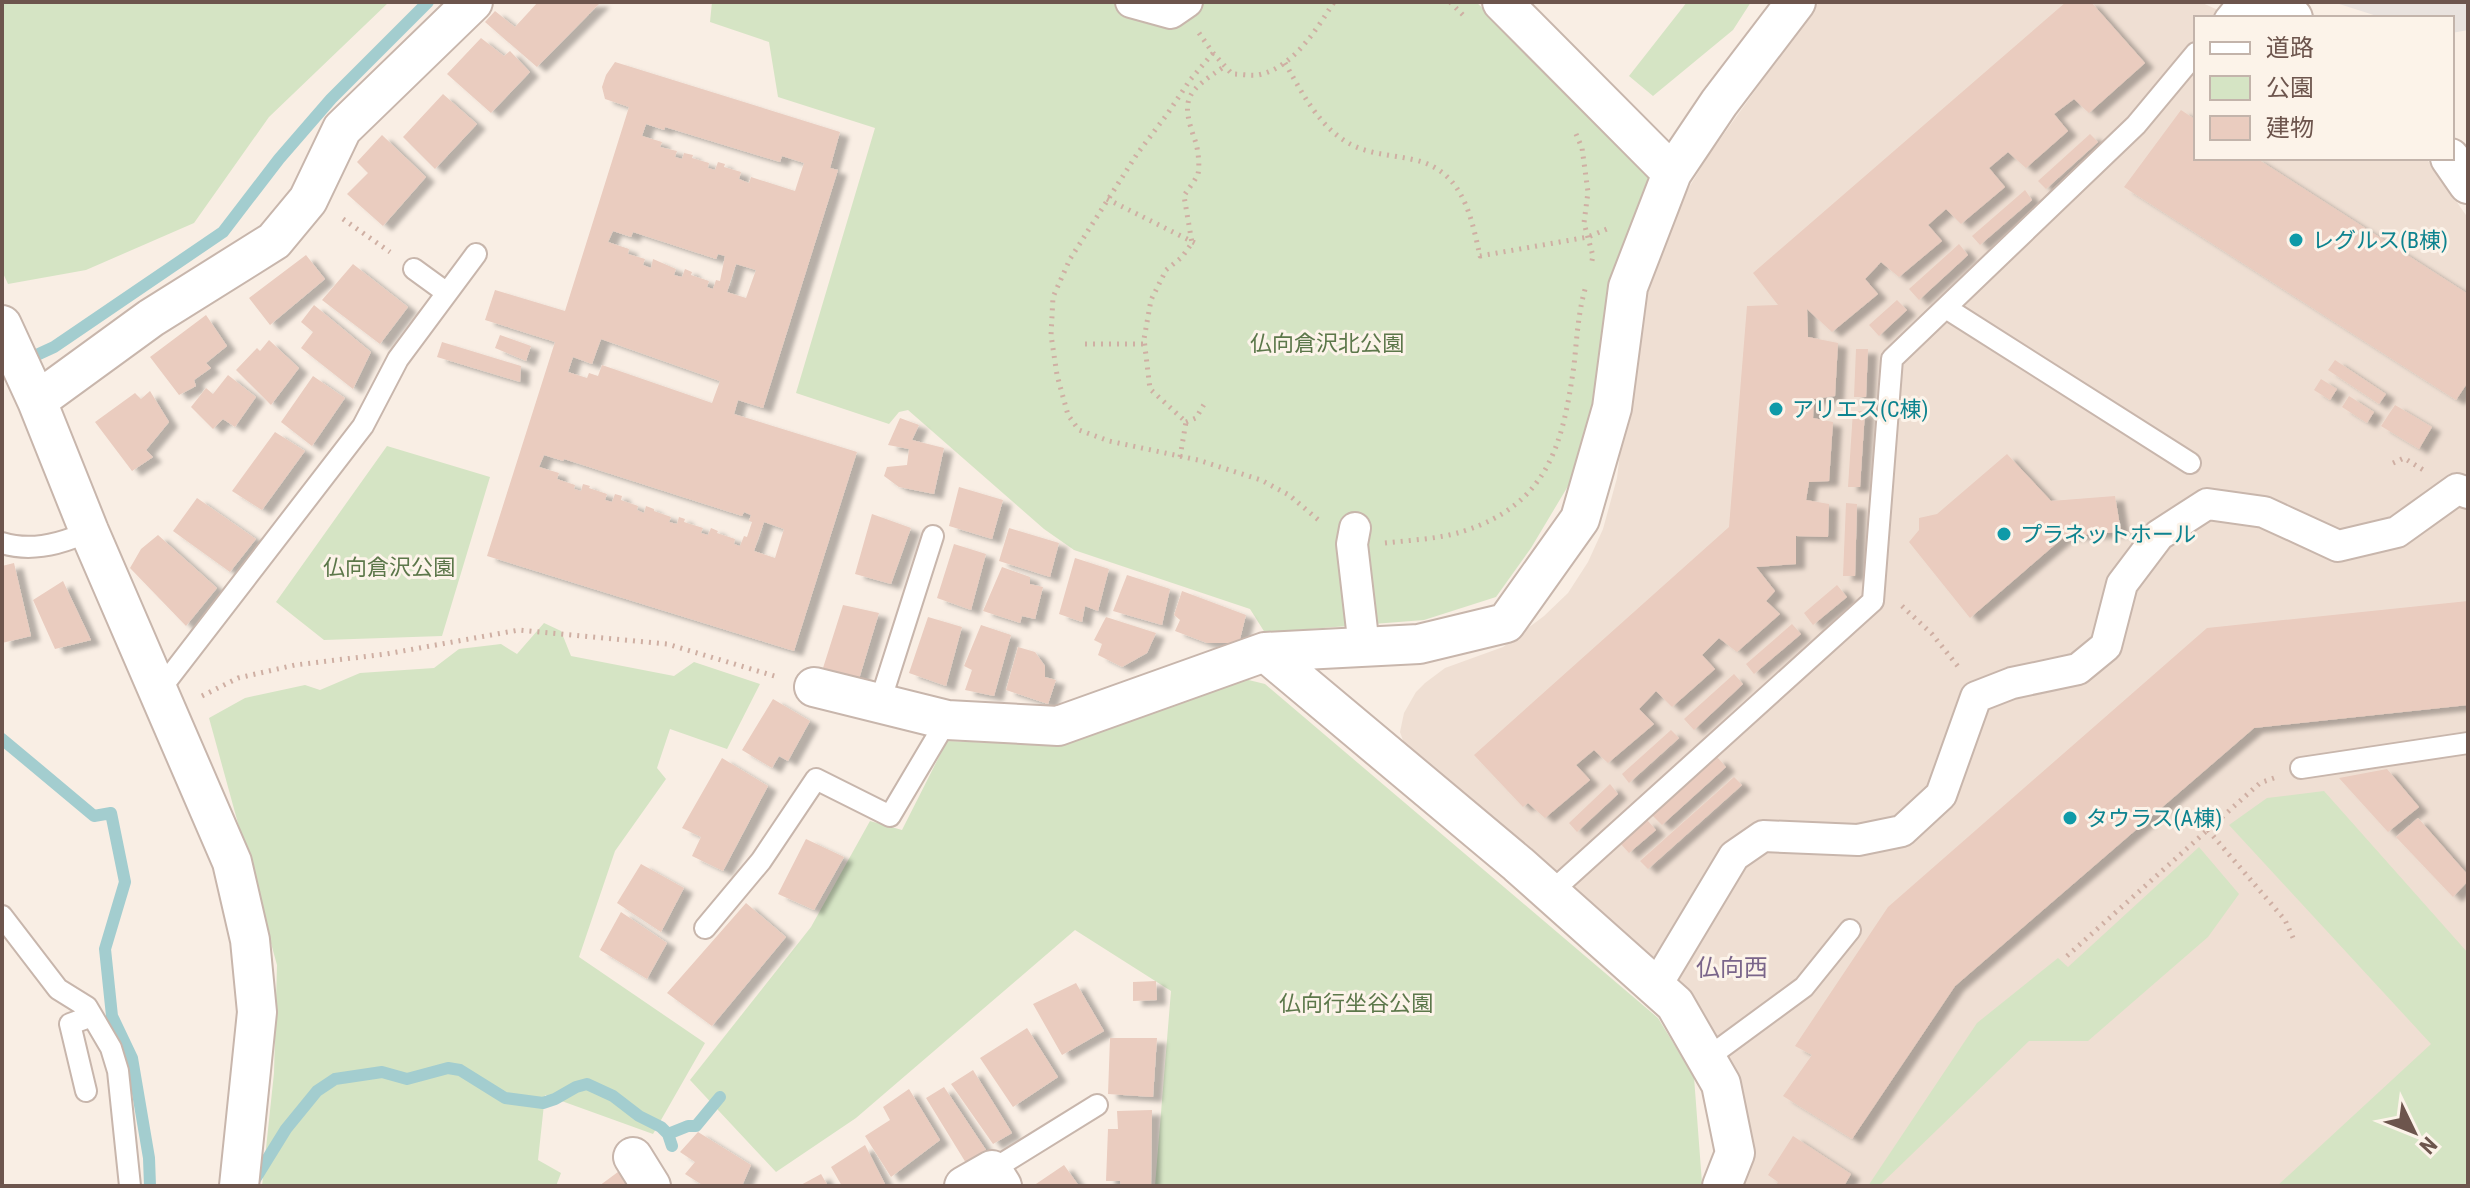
<svg xmlns="http://www.w3.org/2000/svg" width="2470" height="1188" font-family="'Roboto Condensed','Noto Sans JP',sans-serif">
<style>
.residential{fill:#efdfd3}
.industrial{fill:#e9e2de}
.green{fill:#d5e4c4}
.lines{fill:none;stroke-linecap:round;stroke-linejoin:round}
.stream{stroke:#a3cdcf;stroke-width:12}
.building{fill:#eaccbf;fill-rule:evenodd;filter:url(#shadow)}
.service-casing{stroke:#c8b6ac;stroke-width:24}
.pedestrian-casing{stroke:#c8b6ac;stroke-width:34}
.minor-casing{stroke:#c8b6ac;stroke-width:42}
.path{stroke:#cfafa3;stroke-width:5;stroke-dasharray:2 6;stroke-linecap:butt}
.service{stroke:#fff;stroke-width:20}
.pedestrian{stroke:#fff;stroke-width:30}
.minor{stroke:#fff;stroke-width:38}
.culture-dot{fill:#0f9aa8;stroke:#fcf3e9;stroke-width:3}
.labels{text-anchor:middle;stroke-width:6;stroke-linejoin:round;paint-order:stroke}
.culture-label{font-size:22px;fill:#0d838f;stroke:#fcf3e9;text-anchor:start}
.park-label{font-size:22px;fill:#5c774a;stroke:#fcf3e9}
.neighbourhood-label{font-size:24px;fill:#7a658a;stroke:#fcf3e9}
</style>
<defs>
<filter id="shadow"><feDropShadow dx="9" dy="5" stdDeviation="2" flood-color="#0004"/></filter>
</defs>
<rect width="100%" height="100%" fill="#f9eee4"/>
<path class="residential" d="M1819,2H2200L2236,18H2196V158H2426L2468,218V1186H1739L1665,971L1616,924L1405,746L1400,732L1404,713L1416,692L1425,683L1445,668L1503,647L1544,616L1568,593L1588,562L1603,529L1617,478L1627,394L1646,300L1662,246L1688,189L1708,156Z"/>
<path class="industrial" d="M2333,2H2468V30L2452,33V18H2383Z"/>
<path class="green" d="M2,2H389L269,117L194,223L86,270L8,284L2,271Z
M712,2H1476L1624,140L1655,178L1583,461L1531,548L1496,597L1424,620L1297,630L1267,636L1250,609L1074,550L1044,529L908,410L899,412L889,424L796,393L875,128L778,97L769,42L710,22Z
M1687,2H1751L1733,30L1653,96L1629,76Z
M387,446L490,477L442,636L324,640L276,602Z
M544,623L561,631L571,656L674,676L694,662L760,684L727,749L670,729L657,768L666,779L615,851L579,957L705,1043L653,1134L545,1095L538,1160L561,1173L556,1186H262L274,1073L277,965L209,718L245,698L305,685L320,690L360,673L434,668L459,649L501,644L517,654Z
M1220,673L1265,684L1658,1018L1694,1077L1702,1183L1700,1186H1155L1171,991L1075,930L856,1118L776,1172L690,1080L811,927L870,821L902,830L947,741L1047,745Z
M2324,791L2468,953V1186H2277L2431,1044L2229,825L2267,798Z
M2199,847L2239,894L2208,937L2088,1041H2029L1879,1186H1868L1977,1023L2058,958L2068,967Z"/>
<g class="lines">
<path class="stream" d="M2,371L54,347L223,232L279,159L331,99L428,2
M2,739L94,816L111,813L125,882L105,949L112,1016L132,1058L149,1158L150,1186
M668,1134L688,1126H696L720,1097
M252,1184L286,1129L317,1091L335,1079L382,1072L407,1079L448,1068L460,1070L505,1098L543,1103L555,1099L576,1087L587,1084L613,1096L639,1116L661,1127L668,1134L672,1146"/>
</g>
<path class="building" d="M538,2H601L537,67L485,22L495,11L515,27Z
M2066,2H2091L2145,63L2089,113L2074,99L2054,114L2068,131L2026,168L2008,152L1989,168L2005,187L1961,224L1946,209L1928,225L1942,241L1899,277L1881,262L1865,279L1878,294L1832,332L1807,309L1808,337L1838,343L1835,396L1814,399L1813,418L1833,422L1829,481L1809,482L1806,500L1829,504L1828,537L1796,536V564L1756,567L1775,591L1766,601L1780,614L1737,652L1719,638L1702,655L1715,669L1672,707L1656,691L1639,709L1654,724L1608,763L1594,750L1576,765L1590,780L1545,818L1528,803L1523,807L1474,755L1729,527L1747,306L1778,305L1753,273Z
M481,38L504,56L510,51L530,72L491,113L447,74Z
M615,62L840,132L830,168L838,170L763,408L738,400L734,414L857,452L794,651L487,556L555,342L485,320L495,290L565,311L629,107L605,99L602,87L606,75ZM646,124L664,130L665,127L780,162L782,156L804,163L795,191L751,177L749,183L739,179L741,172L724,167L725,164L718,162L715,170L708,168L709,163L692,158L693,155L684,153L682,159L675,157L677,151L660,147L662,142L642,136ZM613,231L631,237L633,232L716,259L718,254L725,256L720,281L716,280L713,289L707,287L709,281L691,275L692,272L685,269L682,277L674,275L676,269L653,259L651,268L643,265L645,259L628,254L629,249L608,242ZM736,264L756,270L746,298L727,292ZM601,339L720,381L712,403L602,365L598,376L589,373L587,378L568,372L573,357L592,364ZM544,455L563,461L564,459L742,516L744,512L751,515L749,521L752,522L747,537L744,536L740,546L734,544L735,539L717,533L718,531L711,528L708,535L701,533L703,528L684,522L685,519L679,517L677,524L669,522L671,517L654,511V509L646,506L644,513L637,510L638,506L621,500L622,496L615,494L612,502L605,500L607,494L589,488L590,486L583,484L581,491L574,489L575,485L557,479L559,473L539,467ZM764,522L784,529L775,558L754,551Z
M443,94L477,124L435,169L403,137Z
M2181,110L2196,120V158H2256L2468,294V382L2456,400L2124,187Z
M2090,134L2098,142L2046,189L2038,181Z
M382,135L426,177L383,226L347,194L368,173L357,162Z
M2025,190L2032,200L1980,245L1972,236Z
M1959,244L1968,255L1919,300L1909,289Z
M306,255L325,279L270,325L249,298Z
M353,264L408,307L380,344L322,300Z
M1897,300L1907,310L1879,336L1869,325Z
M314,305L371,352L353,389L301,348L313,332L301,322Z
M206,315L227,346L206,363L211,368L194,380L196,386L179,395L150,357Z
M500,335L531,346L526,361L495,348Z
M269,340L299,368L271,405L236,370L257,348L260,351Z
M442,342L521,366L520,382L437,357Z
M1856,349H1868L1866,397H1854Z
M2335,360L2386,394L2379,404L2328,370Z
M228,375L256,397L235,427L223,419L213,429L191,407L206,388L213,394Z
M313,376L345,398L312,446L281,422Z
M2321,379L2337,389L2330,400L2314,390Z
M150,391L169,422L146,450L153,457L132,471L95,422L135,393L141,399Z
M2349,396L2374,412L2367,423L2342,407Z
M2395,405L2432,427L2419,449L2381,426Z
M1853,411H1865L1860,487H1848Z
M900,418L919,425L912,440L944,448L934,494L899,487L884,476L887,467L907,465L909,449L888,445Z
M275,432L305,451L262,510L232,491Z
M2007,454L2051,501L2115,496L2121,532L2065,536L1970,618L1909,542L1919,530V518L1937,514Z
M959,487L1003,500L992,539L949,526Z
M197,498L256,539L230,572L173,531Z
M1846,503L1857,504L1855,576H1843Z
M872,514L911,528L891,584L855,574Z
M1009,528L1059,543L1050,577L999,561Z
M158,535L217,588L186,626L130,568L141,549Z
M954,544L986,554L971,610L937,598Z
M1075,558L1109,569L1098,611L1085,606L1082,622L1059,614Z
M14,563L31,636L2,643V566Z
M1002,567L1030,577V584L1043,587L1035,619L1022,616L1020,623L983,611Z
M1127,575L1170,589L1162,625L1113,611Z
M63,581L91,640L55,649L33,600Z
M1837,585L1847,597L1813,625L1804,613Z
M1182,591L1246,615L1239,643H1207L1175,631L1180,620L1174,615Z
M2468,601V705L2254,728L1955,986L1852,1139L1783,1096L1812,1055L1795,1046L1888,907L2207,628Z
M843,605L879,613L859,679L823,668Z
M928,617L962,627L946,686L909,673Z
M1106,617L1156,633L1147,653L1122,667L1098,655L1102,644L1094,640Z
M1792,624L1801,634L1754,674L1746,664Z
M981,625L1011,635L994,696L965,690L972,670L964,666Z
M1018,647L1035,652L1045,666V677L1056,680L1048,704L1006,690Z
M1734,674L1743,684L1694,730L1684,719Z
M773,699L810,721L788,761L779,756L772,768L742,750Z
M1671,730L1679,738L1629,783L1622,774Z
M1717,757L1726,767L1662,825L1652,815Z
M722,758L768,786L723,871L692,856L701,837L682,828Z
M2387,769L2419,807L2388,832L2339,778Z
M1734,777L1742,785L1648,869L1640,861Z
M1610,784L1618,794L1577,832L1569,823Z
M2418,818L2468,875V881L2453,897L2396,837Z
M1647,820L1656,830L1629,853L1620,843Z
M806,839L844,857L814,910L778,894Z
M641,864L684,888L661,932L617,903Z
M746,903L786,937L712,1026L667,993Z
M621,912L667,943L647,979L600,950Z
M1156,981L1157,1000L1133,1001V982Z
M1076,983L1104,1031L1062,1055L1033,1004Z
M1027,1028L1058,1077L1013,1107L980,1058Z
M1110,1038H1157L1153,1097L1108,1094Z
M973,1070L1012,1133L993,1144L951,1084Z
M944,1087L986,1150L966,1163L926,1098Z
M909,1089L940,1140L891,1177L865,1136L890,1120L883,1107Z
M1152,1110L1151,1186H1121L1120,1181H1106L1108,1129H1118L1117,1111Z
M698,1132L751,1165L742,1186H704L685,1174L695,1162L680,1152Z
M1793,1136L1851,1174L1844,1186H1776L1778,1182L1768,1175Z
M865,1145L886,1186H842L831,1167Z
M1064,1165L1079,1186H1033Z
M622,1169L634,1186H599Z
M821,1174L828,1186H799Z"/>
<g class="lines">
<g class="service-casing">
<path id="service" d="M2225,18L2238,2
M414,269L447,293
M1946,308L2190,463
M2,543C31,552 62,544 89,531
M158,692L363,426L398,359L476,254
M880,702L933,536
M2301,768L2468,743
M1550,893L1873,601L1892,359L2136,125L2196,53
M2,916L58,989L87,1007L111,1048L118,1071L130,1186
M705,928L761,861L816,779L890,816L947,720
M1706,1059L1804,987L1850,930
M86,1091L70,1024L92,1016
M992,1170L1097,1105"/>
</g>
<g class="pedestrian-casing">
<path id="pedestrian" d="M1131,2L1171,13L1187,2
M1355,528L1352,544L1364,647
M1656,986L1734,856L1763,836L1858,840L1902,831L1941,795L1976,697L2012,683L2078,669L2106,646L2122,584L2159,535L2207,504L2264,512L2338,546L2397,532L2457,489L2468,493"/>
</g>
<g class="minor-casing">
<path id="minor" d="M1502,2L1672,173
M2254,2L2293,18
M2450,158L2468,184
M2,325L37,401L89,531L232,862L250,940L257,1012L239,1186
M37,401L151,318L274,241L308,200L342,129L473,2
M1265,652L1518,864L1675,1004L1721,1084L1735,1153L1722,1186
M814,687L947,720L1058,726L1265,652L1419,644L1506,623L1580,519L1612,408L1628,287L1672,173L1719,103L1796,2
M633,1157L651,1186
M964,1186L992,1170L1002,1186"/>
</g>
<path class="path" d="M1450,2L1465,17
M1199,33L1213,53L1232,74C1240,74 1250,76 1258,75C1293,68 1316,30 1334,2
M1213,53L1190,80L1168,113L1137,154L1070,259L1053,297L1051,335L1057,375L1068,415L1079,430L1109,441L1198,460L1261,480L1289,495L1322,523
M1285,63C1301,91 1317,123 1345,141C1367,155 1390,154 1415,160C1463,171 1471,216 1480,256L1588,237L1607,229
M1576,134L1582,148L1588,192L1584,223L1593,256L1591,265
M1107,199L1199,245
M343,219L390,252
M1085,344H1144
M1186,422L1196,418L1206,401
M1180,457L1186,422L1150,389L1144,339L1151,300L1166,270L1182,257L1192,243L1184,196C1188,189 1195,181 1198,174C1200,165 1198,151 1196,143C1179,97 1187,92 1225,66
M2393,463L2404,458L2425,471
M1385,543C1411,540 1440,539 1464,531C1548,504 1563,444 1574,365C1577,338 1578,312 1586,286
M1902,606L1932,634L1960,669
M202,696L238,678L295,665L386,654L519,630L667,644L778,677
M2208,830L2285,920L2294,940
M2067,956L2260,783L2274,778"/>
<use href="#service" class="service"/>
<use href="#pedestrian" class="pedestrian"/>
<use href="#minor" class="minor"/>
</g>
<g class="culture-dot">
<circle cx="2296" cy="240" r="8"/>
<circle cx="1776" cy="409" r="8"/>
<circle cx="2004" cy="534" r="8"/>
<circle cx="2070" cy="818" r="8"/>
</g>
<g class="labels">
<g class="culture-label">
<text x="2312" y="248">レグルス(B棟)</text>
<text x="1792" y="417">アリエス(C棟)</text>
<text x="2020" y="542">プラネットホール</text>
<text x="2086" y="826">タウラス(A棟)</text>
</g>
<g class="park-label">
<text x="1327" y="351">仏向倉沢北公園</text>
<text x="389" y="575">仏向倉沢公園</text>
<text x="1356" y="1011">仏向行坐谷公園</text>
</g>
<g class="neighbourhood-label">
<text x="1732" y="976">仏向西</text>
</g>
</g>
<rect width="2470" height="1188" fill="none" stroke="#6d554d" stroke-width="8"/>
<rect x="2194" y="16" width="260" height="144" fill="#fcf3e9" stroke="#c3b4ab" stroke-width="2"/>
<rect x="2210" y="42" width="40" height="12" fill="#ffffff" stroke="#c3b4ab" stroke-width="2"/>
<text x="2266" y="56" font-size="24" fill="#6d554d">道路</text>
<rect x="2210" y="76" width="40" height="24" fill="#d5e4c4" stroke="#c3b4ab" stroke-width="2"/>
<text x="2266" y="96" font-size="24" fill="#6d554d">公園</text>
<rect x="2210" y="116" width="40" height="24" fill="#eaccbf" stroke="#c3b4ab" stroke-width="2"/>
<text x="2266" y="136" font-size="24" fill="#6d554d">建物</text>
<g transform="translate(2414 1132) rotate(133)" stroke="#fcf3e9" stroke-width="6" paint-order="stroke">
<path d="M0-6L14 30L0 20L-14 30Z" fill="#6d554d"/>
<text y="-12" font-size="22" font-weight="bold" text-anchor="middle" fill="#6d554d">N</text>
</g>
</svg>
